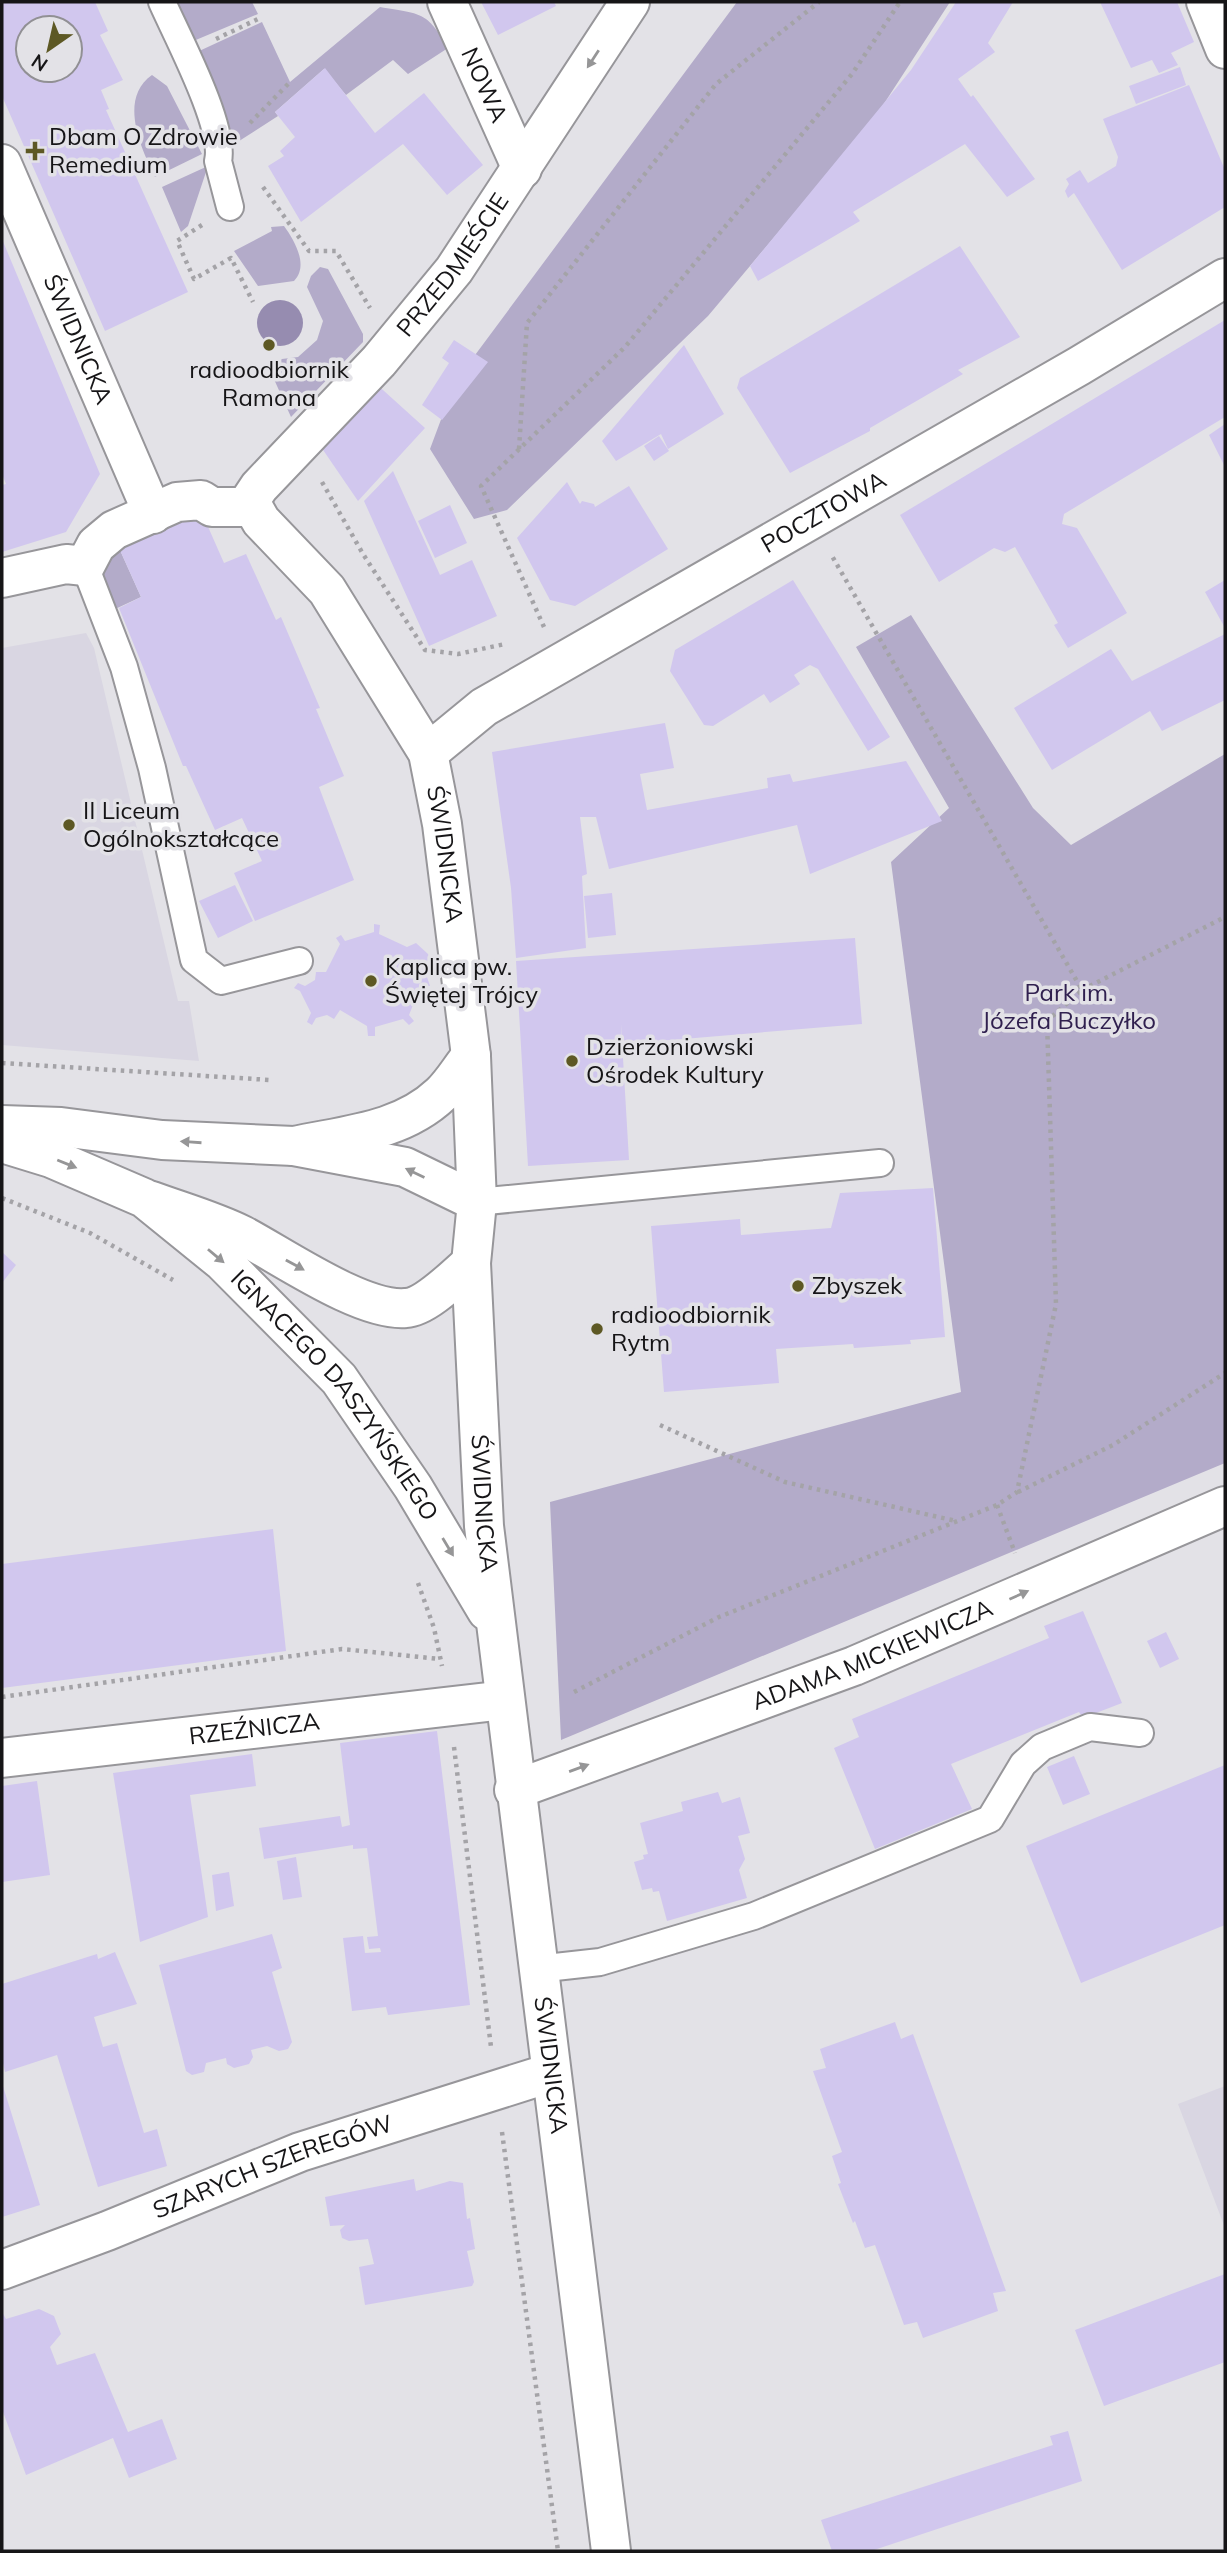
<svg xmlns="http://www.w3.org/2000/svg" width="1227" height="2553" font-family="Mulish,sans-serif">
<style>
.built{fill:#d9d6e2}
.green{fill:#b3abc9}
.water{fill:#968cb0}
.building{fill:#d1c7ee;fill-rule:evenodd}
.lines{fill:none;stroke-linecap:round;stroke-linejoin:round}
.lane-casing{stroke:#97969a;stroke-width:30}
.street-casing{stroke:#97969a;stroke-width:42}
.secondary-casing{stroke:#97969a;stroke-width:42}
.path{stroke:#a4a3a7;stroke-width:4.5;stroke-dasharray:3.5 5;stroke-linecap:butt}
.lane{stroke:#fff;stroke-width:26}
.street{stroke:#fff;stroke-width:38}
.secondary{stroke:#fff;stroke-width:38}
.oneway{fill:#969697}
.poi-dot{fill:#5d5824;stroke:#e3e2e7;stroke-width:2.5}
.labels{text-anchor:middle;stroke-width:7;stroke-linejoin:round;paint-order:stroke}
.street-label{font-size:24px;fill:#161517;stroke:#e3e2e7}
.poi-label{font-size:24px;fill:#161517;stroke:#e3e2e7;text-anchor:start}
.park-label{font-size:24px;fill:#30204f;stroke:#e3e2e7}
</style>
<rect width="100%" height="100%" fill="#e3e2e7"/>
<path class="built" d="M86,633L94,648L178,1001H189L199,1061L2,1045V648Z
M1225,2086V2228L1178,2104Z"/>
<path class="green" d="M175,2H252L258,14L191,42Z
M737,2H950L876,116L708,316L507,510L474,519L430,449L455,382Z
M380,7C421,14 427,11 448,48L408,74L393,60L346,95L324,69L275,112L278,116L236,143L197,52L262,22L290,82Z
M152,75L167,86L202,154L155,177C141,148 118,99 152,75Z
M208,166L188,226L181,232L162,187Z
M284,226C295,241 309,266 294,281L258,286L234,251L272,231L271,227Z
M320,267L328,269L363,334V342L291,417L273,377V367L282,359L298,357L317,340L323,321L307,287L311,276Z
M115,539L141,597L113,610L100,569Z
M911,615L1033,808L1071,845L1225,754V1463L561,1740L550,1502L961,1392L891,862L949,808L856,647Z"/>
<path class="water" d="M257 323a23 23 0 1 1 46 0a23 23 0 1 1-46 0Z"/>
<path class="building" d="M2,2H95L108,31L100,35L123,80L101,90L109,109L106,110L188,292L105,331L2,96ZM28,28H70V70H28Z
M481,2H554L556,6L498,35Z
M956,2H1013L988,43L995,52L958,79L971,97L973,95L1035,179L1007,197L965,144L853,212L860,221L758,281L750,266L911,70Z
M1100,2H1177L1194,42L1171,53L1178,65L1159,73L1152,60L1131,68Z
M1180,67L1186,85L1136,104L1129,86Z
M325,68L375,133L424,93L483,165L447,195L403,144L301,222L268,166L284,156L280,151L295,137L275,112Z
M1189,85L1225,170V207L1122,270L1074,193L1068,198L1065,191L1069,184L1066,179L1080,170L1088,183L1116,166L1118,157L1103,119Z
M2,239L100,474L66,532L2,552V485L6,484L2,474Z
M960,246L1020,337L958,370L963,374L870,428V431L790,473L737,388L740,378Z
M1225,320V417L1064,514L1062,524L1077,528L1127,613L1068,648L1054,625L1058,623L1015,547L1005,552L994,548L939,582L900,515Z
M454,340L488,362L442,420L422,405L449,363L442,358Z
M684,345L724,414L668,449L661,434L616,461L602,441Z
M373,381L425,428L358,501L319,444Z
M1225,424V467L1209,435Z
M659,436L669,451L654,461L644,446Z
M393,471L440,575L472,560L497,616L429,646L364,501Z
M567,482L580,504L582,501L594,504L595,507L629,486L668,549L575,606L550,600L517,538Z
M198,504L224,563L246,554L276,620L281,617L320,708L316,709L344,776L319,787L354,880L255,921L234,873L262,861L242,818L215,830L186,766H183L119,608L141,597L115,539L141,526L145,537L176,525L170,514Z
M450,505L467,543L435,558L418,521Z
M793,580L890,737L868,751L818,669L810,665L794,675L800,684L770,703L764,694L713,726L704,725L670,671L675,650Z
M1225,580V628L1205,592Z
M1225,634V700L1162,731L1150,711L1052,770L1014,708L1111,649L1132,681Z
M665,723L674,768L640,774L647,810L768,788L767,778L790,774L793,782L906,761L942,821L810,874L797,825L609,869L596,817H580L587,874L582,876L586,948L516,958L511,888L492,752Z
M235,885L253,921L218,938L199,901Z
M612,893L616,935L588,938L584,896Z
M374,924L380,925L379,934L407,947L416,943L428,954L432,966L427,977L430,986L421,985L409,1015L414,1021L409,1025L403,1019L375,1027V1036H368L367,1026L340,1010L334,1019L327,1015L316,1018L312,1025L307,1022L311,1013L300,991L294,988L298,983L305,986L315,980L316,972H326L340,944L336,938L341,935L345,941L374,932Z
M855,938L862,1024L623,1044L621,1024L629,1160L528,1166L516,961Z
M933,1188L945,1337L910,1340L911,1344L854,1348L853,1344L776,1349L779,1383L664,1392L651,1226L740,1219L741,1235L831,1228L840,1193Z
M2,1252L16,1265L2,1283Z
M273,1529L286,1651L2,1688V1564Z
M1083,1611L1122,1703L1083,1718L1079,1712L951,1764L972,1809L875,1849L834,1748L859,1737L852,1719L1049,1638L1044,1626Z
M1166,1632L1179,1659L1160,1668L1147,1641Z
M437,1731L470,2005L388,2015L386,2007L352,2011L343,1938L363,1936L365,1953L381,1952L380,1948L369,1949L367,1937L378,1936L367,1848L353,1849V1845L264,1859L259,1828L340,1816L342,1827L350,1825L340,1743Z
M252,1754L256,1786L190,1795L208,1917L140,1942L113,1773Z
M1074,1756L1090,1794L1063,1805L1047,1767Z
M1225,1765V1925L1081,1983L1026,1846Z
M37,1781L50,1875L2,1882V1786Z
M718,1792L722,1803L740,1797L750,1833L738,1836L745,1859L739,1870L747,1898L667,1921L659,1891L653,1892L652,1888L642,1890L634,1862L644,1859L643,1855L648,1854L640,1823L683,1811L681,1802Z
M296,1857L302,1897L283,1900L277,1861Z
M229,1872L234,1906L216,1911L212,1875Z
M272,1934L282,1968L272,1972L292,2042L288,2049L279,2051L267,2046L251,2050L253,2057L249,2064L234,2068L227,2064L226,2058L206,2063L204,2072L192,2075L186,2071L159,1965Z
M115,1952L137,2004L94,2017L103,2047L117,2043L144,2133L157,2129L167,2166L98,2187L57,2055L5,2072L2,2059V1984L97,1954L98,1959Z
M895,2022L901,2039L913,2034L1006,2291L993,2293L998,2311L923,2338L917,2322L904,2325L875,2245L865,2248L855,2221L853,2223L838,2184L841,2183L832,2156L842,2152L813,2071L826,2068L820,2049Z
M2,2083L40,2205L2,2217Z
M414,2179L416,2191L450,2181L463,2183L467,2219L470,2218L475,2249L467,2251L474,2282L472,2286L365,2305L359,2267L374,2264L368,2239L349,2241L342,2238L340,2230L345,2225L330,2226L325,2197Z
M1225,2274V2362L1104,2406L1075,2330Z
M39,2309L54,2316L61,2334L50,2347L57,2365L95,2353L128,2432L162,2419L177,2459L129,2478L113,2438L26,2475L2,2409V2312L6,2319Z
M1068,2431L1082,2481L871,2551H832L821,2520L1053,2445L1050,2436Z"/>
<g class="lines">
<g class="lane-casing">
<path id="lane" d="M162,2C177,36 226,128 218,161L230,207
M85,566L124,667L152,768L194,960L221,981L299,961
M477,1202L880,1163
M537,1969L600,1962L754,1916L990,1819L1023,1764L1042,1747L1090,1727L1140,1733"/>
</g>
<g class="street-casing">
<g id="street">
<path id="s1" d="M447,2L522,169"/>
<path d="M1206,2L1225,49"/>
<path id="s2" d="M2,164L153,514"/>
<path id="s3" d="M253,507L261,521L327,590L428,753L442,824L471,1056L477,1202"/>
<path id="s4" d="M253,507L251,499L259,487L379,361L454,270L630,2"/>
<path d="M2,578L66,564L85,566L96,545L114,530L177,502L201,500L212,507H253"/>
<path id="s5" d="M428,753L484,707L1079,366L1225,278"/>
<path d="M294,1146C345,1135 401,1132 441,1094C452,1084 461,1068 471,1056"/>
<path d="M152,1201C182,1212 214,1221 242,1235C282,1256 362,1312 406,1308C426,1307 456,1276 471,1263"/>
<path id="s6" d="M2,1758L505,1700"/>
<path id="s7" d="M514,1790L854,1666L1225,1506"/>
<path id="s8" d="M2,2270L107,2231L300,2152L550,2073"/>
</g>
</g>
<g class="secondary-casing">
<g id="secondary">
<path id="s9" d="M2,1125L61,1127L162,1140L294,1146L405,1167L477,1202L471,1263L484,1526L611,2551"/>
<path id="s10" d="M2,1143L51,1158L144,1198L223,1262L339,1379L413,1487L487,1611"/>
</g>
</g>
<path class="path" d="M216,39L260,18
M250,123L290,82
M263,187L309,251H336L370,308
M202,225L177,241L194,279L231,258L253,302
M519,449L527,323L716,84L819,2
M322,482L363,554L425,650L458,654L505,644
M544,627L481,486L625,347L852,74L900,2
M1082,990L1225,917
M2,1063L270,1080
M2,1198L90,1233L173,1280
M660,1425L785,1482L956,1521
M1018,1492L1113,1445L1225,1373
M997,1505L1015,1553
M418,1583L434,1628L442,1666
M574,1692L719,1617L997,1505L1017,1492L1056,1304L1047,1021L1082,990L832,556
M2,1697L342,1649L440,1659
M454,1747L491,2047
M502,2132L558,2551"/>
<use href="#lane" class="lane"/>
<use href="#street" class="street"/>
<use href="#secondary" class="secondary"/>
</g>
<defs><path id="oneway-solid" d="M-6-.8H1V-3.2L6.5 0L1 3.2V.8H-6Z" transform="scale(1.75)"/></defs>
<g class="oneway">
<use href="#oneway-solid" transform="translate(593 59) rotate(123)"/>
<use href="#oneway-solid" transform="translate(191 1142) rotate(-176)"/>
<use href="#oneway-solid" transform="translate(67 1164) rotate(22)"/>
<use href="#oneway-solid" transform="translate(415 1173) rotate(-154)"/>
<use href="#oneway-solid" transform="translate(216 1256) rotate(40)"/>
<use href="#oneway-solid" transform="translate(295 1265) rotate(29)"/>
<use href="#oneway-solid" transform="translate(448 1547) rotate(59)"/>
<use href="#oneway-solid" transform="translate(1019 1595) rotate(-24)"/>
<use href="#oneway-solid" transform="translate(579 1768) rotate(-20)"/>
</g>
<g class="poi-dot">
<path d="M31.5 140.5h7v7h7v7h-7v7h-7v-7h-7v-7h7z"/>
<circle cx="269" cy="345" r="7"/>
<circle cx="69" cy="825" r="7"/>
<circle cx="371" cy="981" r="7"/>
<circle cx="572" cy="1061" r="7"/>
<circle cx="798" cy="1286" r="7"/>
<circle cx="597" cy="1329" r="7"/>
</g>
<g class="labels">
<g class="street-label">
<text dy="8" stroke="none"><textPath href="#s1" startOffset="91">NOWA</textPath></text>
<text dy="8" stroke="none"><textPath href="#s4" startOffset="318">PRZEDMIEŚCIE</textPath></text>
<text dy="8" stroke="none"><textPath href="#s2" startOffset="191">ŚWIDNICKA</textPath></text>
<text dy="8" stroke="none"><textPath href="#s5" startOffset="464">POCZTOWA</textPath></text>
<text dy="8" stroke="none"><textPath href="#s3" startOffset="406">ŚWIDNICKA</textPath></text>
<text dy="8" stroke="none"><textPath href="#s10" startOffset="429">IGNACEGO DASZYŃSKIEGO</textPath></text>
<text dy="8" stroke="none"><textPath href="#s9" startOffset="788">ŚWIDNICKA</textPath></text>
<text dy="8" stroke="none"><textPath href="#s7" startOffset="383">ADAMA MICKIEWICZA</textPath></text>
<text dy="8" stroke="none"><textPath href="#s6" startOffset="254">RZEŹNICZA</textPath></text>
<text dy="8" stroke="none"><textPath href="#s9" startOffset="1354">ŚWIDNICKA</textPath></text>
<text dy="8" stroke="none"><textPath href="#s8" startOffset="290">SZARYCH SZEREGÓW</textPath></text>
</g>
<g class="poi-label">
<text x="49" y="145">Dbam O Zdrowie<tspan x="49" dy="28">Remedium</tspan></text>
<text x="269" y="378" text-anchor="middle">radioodbiornik<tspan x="269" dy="28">Ramona</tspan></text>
<text x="83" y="819">II Liceum<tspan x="83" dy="28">Ogólnokształcące</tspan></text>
<text x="385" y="975">Kaplica pw.<tspan x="385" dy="28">Świętej Trójcy</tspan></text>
<text x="586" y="1055">Dzierżoniowski<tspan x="586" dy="28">Ośrodek Kultury</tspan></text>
<text x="812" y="1294">Zbyszek</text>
<text x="611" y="1323">radioodbiornik<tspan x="611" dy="28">Rytm</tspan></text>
</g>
<g class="park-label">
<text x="1069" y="1001">Park im.<tspan x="1069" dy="28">Józefa Buczyłko</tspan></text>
</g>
</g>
<rect width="1227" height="2553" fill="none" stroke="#161517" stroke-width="7"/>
<g transform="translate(49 49) rotate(214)"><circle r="33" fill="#e3e2e7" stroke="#919094" stroke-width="2"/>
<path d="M0-5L12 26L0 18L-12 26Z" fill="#5d5824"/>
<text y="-10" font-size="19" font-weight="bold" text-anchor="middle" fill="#161517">N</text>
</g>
</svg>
